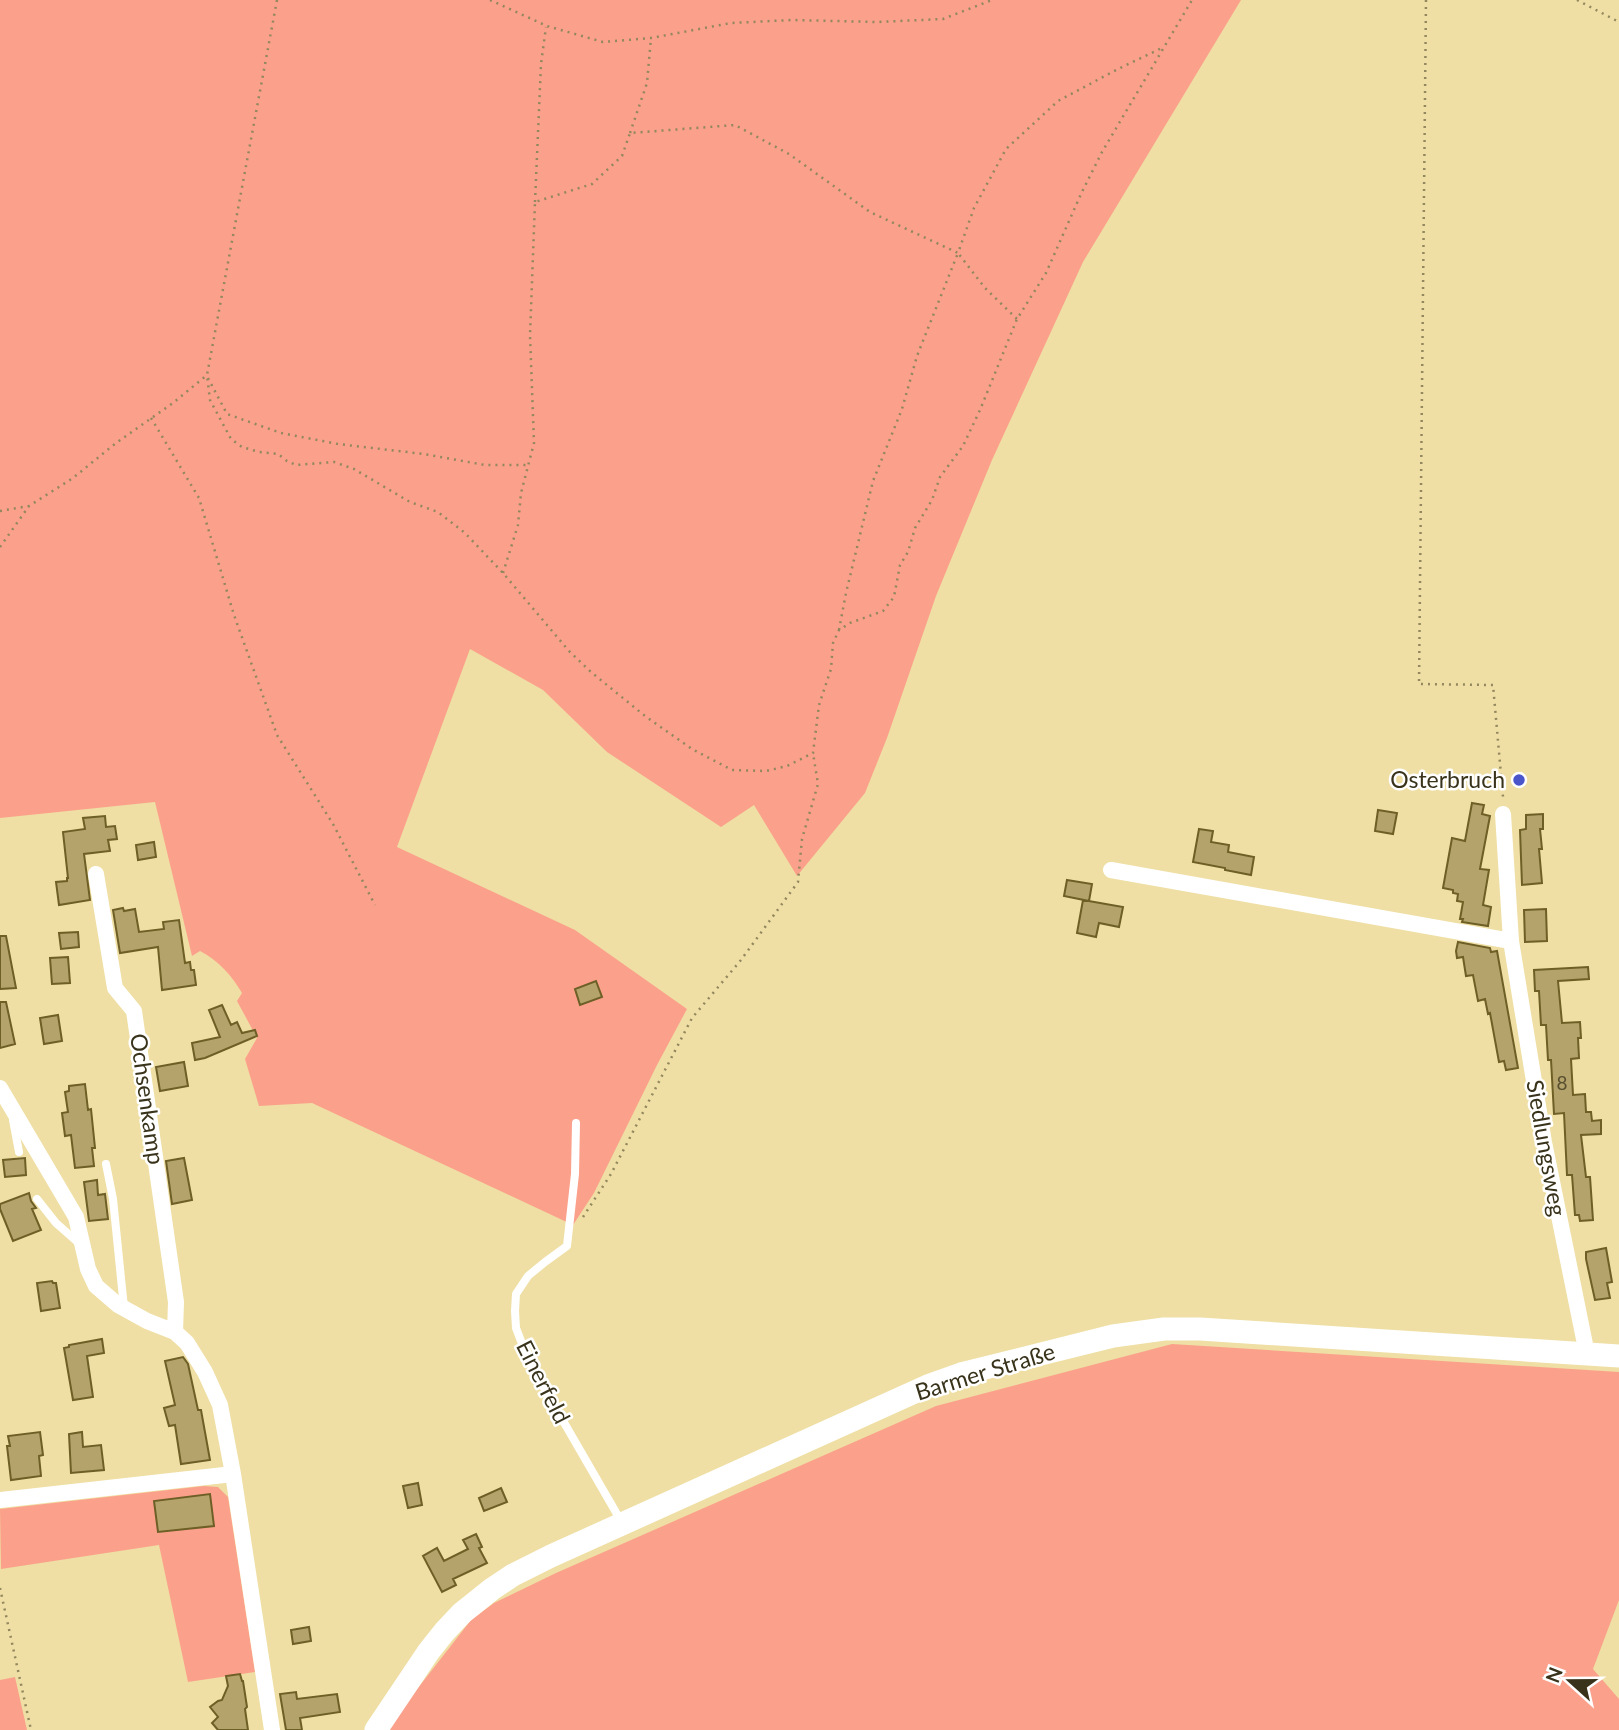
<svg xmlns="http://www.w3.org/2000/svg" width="1619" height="1730" font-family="Lato,sans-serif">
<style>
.green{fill:#fba18b}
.building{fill:#b4a46c;stroke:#6e5f27;stroke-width:2}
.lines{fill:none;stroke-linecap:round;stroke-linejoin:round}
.path{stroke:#92875e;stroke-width:2.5;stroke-dasharray:2 5;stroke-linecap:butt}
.service{stroke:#fff;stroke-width:8}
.minor{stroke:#fff;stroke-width:16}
.secondary{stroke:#fff;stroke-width:23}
.poi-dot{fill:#4b55ca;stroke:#fff;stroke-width:2.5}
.labels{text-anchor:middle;stroke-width:5;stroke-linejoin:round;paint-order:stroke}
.number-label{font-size:19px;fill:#584f2f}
.poi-label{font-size:23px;fill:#39331b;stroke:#fff;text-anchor:end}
.street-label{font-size:23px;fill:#39331b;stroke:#fff}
</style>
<rect width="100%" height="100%" fill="#efdfa4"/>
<path class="green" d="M0,0H1241L1083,262L992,460L936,596L887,738L865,793L797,876L754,805L721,827L607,752L543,690L470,649L397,847L575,930L687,1009L657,1065L594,1193L573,1225L312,1103L259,1106L245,1059L257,1038L237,1001L242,993C232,976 218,960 200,951L192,956L155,802L0,818Z
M1172,1344L1619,1372V1600L1593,1669L1619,1699V1730H389L407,1702L471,1620L494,1603L556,1573L936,1406Z
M204,1486L218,1487L228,1497L255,1672L188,1682L159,1545L1,1569L0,1509Z
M15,1677L27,1730H0V1680Z"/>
<path class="building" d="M1472,803L1484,805L1482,814L1490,816L1480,869L1489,870L1483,905L1491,907L1488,926L1462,922L1463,919H1460L1463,902L1457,901L1458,894L1453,893V890L1443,888L1452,838L1465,841Z
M1378,810L1397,813L1393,834L1375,831Z
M1543,814V829H1540L1542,849H1539L1542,883L1522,885L1520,830L1526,829V815Z
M105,816L106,827L115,826L117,839L108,840L110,851L84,854L90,900L59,905L56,882L67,881V878H68L63,832L85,829L83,818Z
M1199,829L1213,831L1211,842L1229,845L1228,852L1254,857L1251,875L1225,870V868L1193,862Z
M154,842L156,857L138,860L136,845Z
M1067,880L1092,884L1089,901L1064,896Z
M1083,900L1123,907L1119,927L1099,923L1096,937L1077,933Z
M123,908L124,911L135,909L139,932L164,929L163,922L179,920L185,963L190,962L191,970H194L196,985L162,990L158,947L120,953L113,910Z
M1546,909L1547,941L1525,942L1524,910Z
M78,932L79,947L61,949L59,933Z
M0,936H6L16,988L0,989Z
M1458,942L1490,948L1491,952L1497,951L1518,1068L1506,1070L1504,1061L1499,1062L1490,1013L1488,1014L1485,999L1478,1001L1473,975L1466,976L1463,957L1457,958L1456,951Z
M68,957L70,983L52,984L50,958Z
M1588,967L1589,979L1558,981L1562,1023L1580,1022L1581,1038H1578L1579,1058L1571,1059L1573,1095L1585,1094L1586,1112H1591L1592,1121L1601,1120V1134L1581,1135L1586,1177H1590L1593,1220L1580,1221L1579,1215H1575L1572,1175H1567L1564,1113L1554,1114L1551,1060H1548L1546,1025H1541L1539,991H1535L1534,970Z
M596,981L602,997L580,1005L575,989Z
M0,1002H6L15,1044L0,1048Z
M222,1005L231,1025L237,1022L242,1033L255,1030L257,1036L205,1058L195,1060L192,1043L220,1037L209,1010Z
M58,1015L62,1041L44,1044L40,1018Z
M184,1062L188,1086L160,1091L156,1067Z
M85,1084L88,1110L91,1109L95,1148H92L94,1166L75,1168L71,1135L65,1136L62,1113L68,1112L65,1092L69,1091V1086Z
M25,1158L26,1175L5,1177L3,1160Z
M184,1158L192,1200L172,1204L166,1161Z
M97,1180L98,1195L105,1194L108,1219L89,1221L84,1182Z
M29,1193L31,1201L36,1208L32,1209L41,1230L13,1241L0,1209V1204Z
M1606,1248L1612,1282L1607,1283L1610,1298L1595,1300L1586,1259V1252Z
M52,1281L53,1283H56L60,1308L41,1311L37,1283Z
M102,1339L104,1353L87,1356L93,1397L73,1400L64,1348L69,1347V1345Z
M183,1357L188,1364L198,1410H201L210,1460L181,1464L175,1425L169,1426L164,1408L175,1405L165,1361Z
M40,1432L43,1455L39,1456L41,1476L11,1480L7,1446H10L8,1436Z
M82,1432L83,1447L101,1445L104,1470L71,1473L69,1434Z
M418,1483L422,1505L408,1508L403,1486Z
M501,1488L507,1502L484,1511L479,1498Z
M210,1494L214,1526L158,1532L154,1501Z
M476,1534L482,1547L479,1548L487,1563L453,1579L456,1585L442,1592L423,1556L437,1548L444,1561L468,1549L463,1540Z
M309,1627L311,1641L293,1644L291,1630Z
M240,1674L242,1681H243L247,1707L245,1709L248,1730H218L212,1723L218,1717L210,1707L218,1701L222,1700L228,1686L226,1676Z
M296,1692L297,1699L337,1694L340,1712L300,1718L302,1730H286L280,1694Z"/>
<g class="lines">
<path class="path" d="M277,0L207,375L210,400L231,439L242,447L259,452L278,454L287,461L296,465L334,462L354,469L410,502L438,512L465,533L503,573L569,651L591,672L645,716L692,749L732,770L766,771L787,766L813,753L819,705L831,669L833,643L839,630L850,623L883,611L894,597L900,565L908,552L915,528L932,500L940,477L963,446L980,410L1017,319L1046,273L1081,194L1102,152L1192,0
M490,0L547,26L603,42L651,38L731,23L792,20L877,22L943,19L992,0
M1426,0L1419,684L1493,685L1503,797
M1577,0L1619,22
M630,133L647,83L651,38
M535,202L541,64L546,27
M208,378L227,414L281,433L338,444L424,454L485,465H527
M151,418L199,498L234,615L277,735L333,824L375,905
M0,511L29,506
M0,547L29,506L73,478L116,443L173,403L207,375
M503,573L518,525L521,493L534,443L530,335L535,202L592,184L622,156L630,133L735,125L789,154L870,212L958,253L974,208L1006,149L1058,101L1118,69L1164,47
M839,630L846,593L873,481L902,409L917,356L958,253L985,288L1017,319
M583,1217L611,1174L692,1018L741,960L798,882L802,839L818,784L813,753
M0,1588L31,1730"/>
<path class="service" d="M13,1120L19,1152
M576,1123L575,1174L567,1246L545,1262L528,1276L516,1294L515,1311L516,1328L529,1362L621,1521
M106,1164L113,1199L124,1308
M37,1199L56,1223L81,1245"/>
<path class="minor" d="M1503,814L1511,941L1544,1142L1587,1354
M1111,870L1511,941
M96,874L115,988L134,1011L176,1302L175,1332
M0,1088L76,1217L88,1269L96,1286L118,1305L147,1321L175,1332L187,1343L205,1372L220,1405L233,1474L272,1730
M0,1500L233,1474"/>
<path class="secondary" d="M376,1730L429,1651L445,1631L462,1613L492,1589L513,1575L551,1556L930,1385L961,1374L1113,1336L1164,1329H1200L1619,1356"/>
</g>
<circle class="poi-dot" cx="1519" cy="780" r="7"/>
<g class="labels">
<g class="number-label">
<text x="1562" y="1090">8</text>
</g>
<g class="poi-label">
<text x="1505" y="788">Osterbruch</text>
</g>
<g class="street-label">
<text transform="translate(147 1099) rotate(82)" y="8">Ochsenkamp</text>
<text transform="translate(1546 1148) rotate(80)" y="8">Siedlungsweg</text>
<text transform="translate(985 1372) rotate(-17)" y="8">Barmer Straße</text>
<text transform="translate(543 1382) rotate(63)" y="8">Einerfeld</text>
</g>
</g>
<g transform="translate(1570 1681) rotate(291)" stroke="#ffffff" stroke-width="5" paint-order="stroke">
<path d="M0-5L12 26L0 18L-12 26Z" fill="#39331b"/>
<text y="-10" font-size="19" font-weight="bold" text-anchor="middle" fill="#39331b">N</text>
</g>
</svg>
